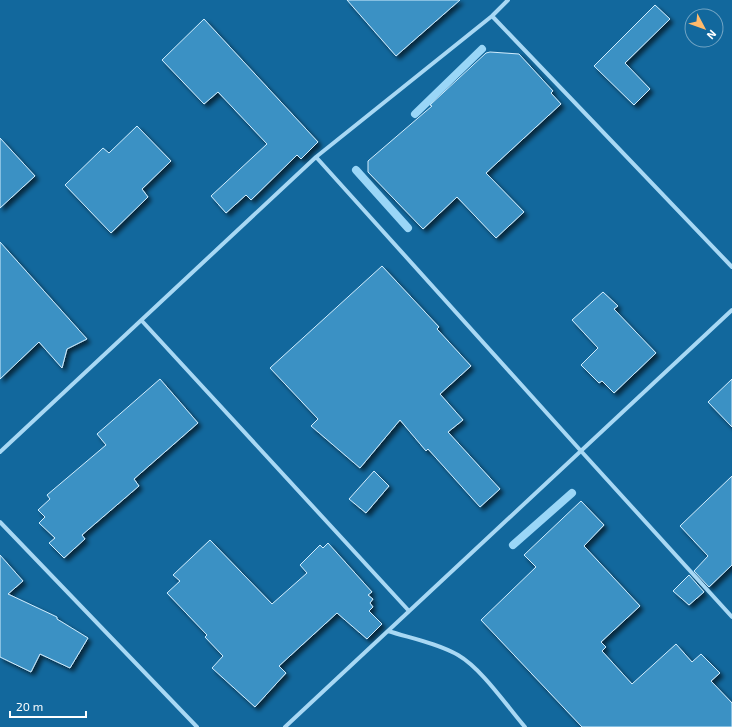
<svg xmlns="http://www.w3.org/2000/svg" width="732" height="727" font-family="'Exo 2',sans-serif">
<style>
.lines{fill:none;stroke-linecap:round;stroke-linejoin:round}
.stream{stroke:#9ad6f7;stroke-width:8}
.building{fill:#3b91c4;stroke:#d1edfe;filter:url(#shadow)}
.minor{stroke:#a8d8f4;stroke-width:4}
</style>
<defs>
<filter id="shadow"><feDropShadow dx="3.5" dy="3.5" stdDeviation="2" flood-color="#0009"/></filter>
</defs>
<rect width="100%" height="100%" fill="#12689d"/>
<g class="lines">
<path class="stream" d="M415,114L482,49
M356,170L408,228
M513,545L572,493"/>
</g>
<path class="building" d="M347,0H460L396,56Z
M655,5L670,19L625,63L650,89L634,105L594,66Z
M204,19L318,142L301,159L297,155L251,200L246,195L226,213L211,196L267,144L218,92L204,104L162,60Z
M490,52L519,54L553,91L551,93L561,104L486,173L524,212L496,238L457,197L423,229L368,172V161L432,106L430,105L486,53Z
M137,126L171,161L142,189L148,197L111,233L65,185L103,148L109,153Z
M0,138L35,176L0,208Z
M0,242L87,339L67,349L62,368L39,342L0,379Z
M382,266L439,327L437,329L471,366L440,394L463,420L448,432L500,489L480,507L428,449L426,451L400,420L360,468L311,426L318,419L270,368Z
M603,292L618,306L614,309L656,353L614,393L602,381L599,383L581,365L598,348L572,320Z
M160,379L198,423L134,479L139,486L82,535L85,539L64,558L49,543L55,538L39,523L45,517L38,510L50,499L47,495L106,445L97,434Z
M732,379V427L708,402Z
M374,471L389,486L366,513L349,499Z
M732,476V565L709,587L694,571L708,556L680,526Z
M581,501L604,525L584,546L640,606L601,642L606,647L602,651L632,684L676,644L692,662L701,654L720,673L711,681L732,703V727H582L481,620L536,567L524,555Z
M210,540L272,604L307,573L300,565L320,545L323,548L328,543L372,592L368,595L373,599L370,603L373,607L369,611L382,624L367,639L337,613L279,666L286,673L255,707L212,668L223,656L205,637L207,635L167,593L180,581L173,575Z
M0,555L23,581L8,594L57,617V619L88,638L70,668L40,654L31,672L0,657Z
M689,575L704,592L689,605L673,591Z"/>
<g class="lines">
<path class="minor" d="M492,16L732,267
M316,157L581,451L732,617
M142,321L409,611
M0,452L316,157L492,16L508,0
M0,522L197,727
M388,631C410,638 437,643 458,655C482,669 506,705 525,727
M285,727L732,310"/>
</g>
<g transform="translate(704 28) rotate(131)"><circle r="19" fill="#12689d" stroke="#71a4c4"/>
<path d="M0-3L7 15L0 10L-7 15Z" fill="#ffba6b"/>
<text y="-6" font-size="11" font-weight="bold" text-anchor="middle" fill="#ffffff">N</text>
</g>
<path d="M10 711v6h76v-6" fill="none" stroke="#ffffff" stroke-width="2"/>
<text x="16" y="711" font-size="12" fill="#ffffff" stroke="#12689d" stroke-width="3" paint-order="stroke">20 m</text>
</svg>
